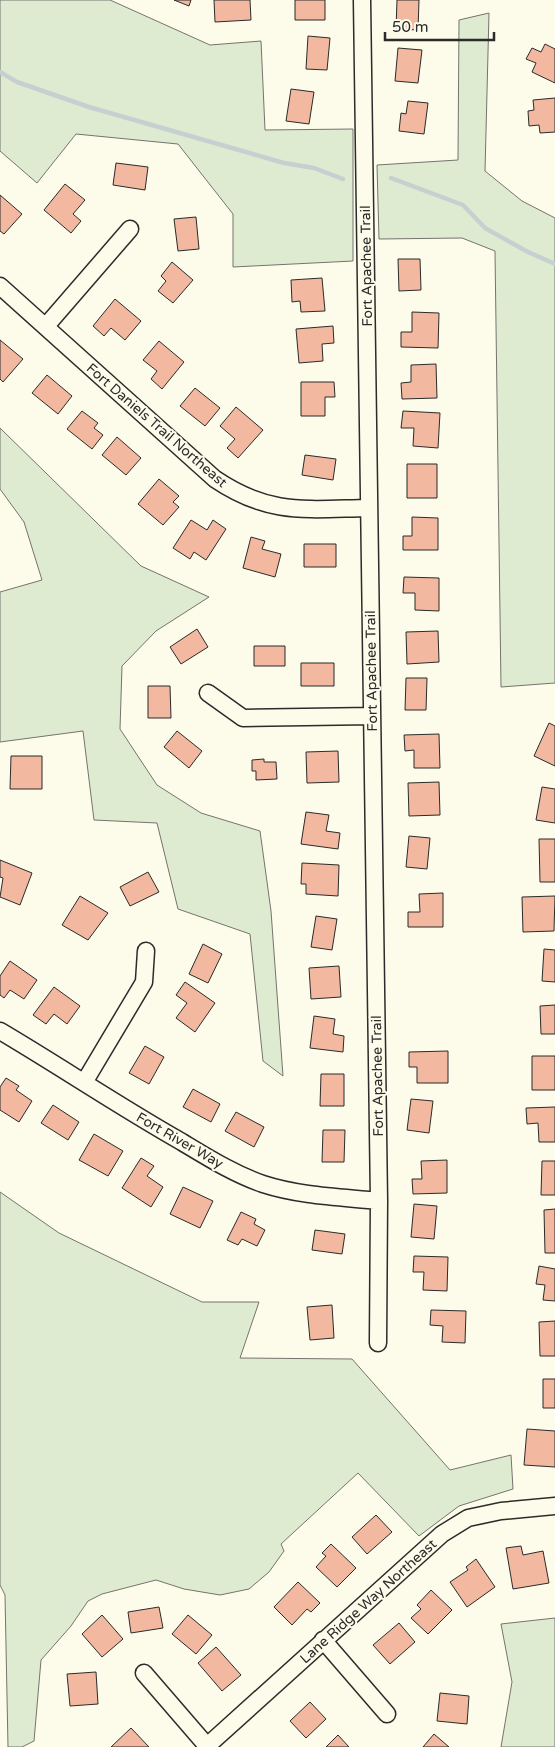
<svg xmlns="http://www.w3.org/2000/svg" width="555" height="1747" font-family="'Varela Round',sans-serif">
<style>
.green{fill:#deebd1;stroke:#74746e}
.lines{fill:none;stroke-linecap:round;stroke-linejoin:round}
.stream{stroke:#c7d0d0;stroke-width:4.5}
.building{fill:#f2b8a0;stroke:#2b2b2b}
.minor-casing{stroke:#2b2b2b;stroke-width:19}
.minor{stroke:#fdfbea;stroke-width:16}
.labels{text-anchor:middle;stroke-width:4;stroke-linejoin:round;paint-order:stroke}
.street-label{font-size:14px;fill:#2b2b2b;stroke:#fdfbea}
</style>
<rect width="100%" height="100%" fill="#fdfbea"/>
<path class="green" d="M0,0H110L210,45L261,41L265,130L353,129V261L233,267V214L178,144L76,134L37,183L0,151Z
M489,13L485,171L522,201L555,218V683L501,687L495,251L462,238L379,239L377,165L458,160L459,20Z
M0,428L141,566L209,597L156,631L122,666L120,729L157,785L201,813L260,831L271,911L283,1076L263,1061L250,934L178,909L157,823L94,820L83,731L0,742V592L42,580L24,522L0,489Z
M0,1192L59,1233L202,1302H259L240,1358L352,1359L450,1470L511,1455L513,1489L459,1506L419,1536L358,1473L281,1544L284,1551L269,1572L249,1589L220,1595L184,1589L156,1580L102,1594L88,1601L71,1626L41,1660L34,1741L22,1747H8L5,1595L0,1585Z
M555,1618V1747H501L512,1682L501,1624Z"/>
<g class="lines">
<path class="stream" d="M0,72L17,82L89,107L284,163L314,168L343,179
M391,178L463,205L485,228L528,252L555,264"/>
</g>
<path class="building" d="M174,0H191L189,6Z
M214,0H250L251,20L215,22Z
M295,0H325V20H295Z
M397,0H419L418,30L396,29Z
M308,36L330,38L327,70L306,69Z
M545,44L555,49V83L532,72L536,63L526,59L532,48L541,52Z
M398,48L422,50L418,83L395,81Z
M291,89L314,92L309,124L286,121Z
M555,98V132L540,133L539,125L529,126L528,111L534,110L533,100Z
M408,101L428,103L424,134L399,131L401,113L406,114Z
M116,163L148,167L145,190L113,185Z
M65,184L85,200L73,214L81,221L71,233L44,210Z
M0,195L22,214L4,234L0,231Z
M196,217L199,249L178,251L174,219Z
M398,259H420L421,290L399,291Z
M172,262L193,280L173,303L158,291L166,281L161,276Z
M322,278L325,311L301,312L300,301L292,302L291,280Z
M115,299L141,321L125,340L111,328L104,336L93,326Z
M412,312L439,313L438,348L401,347V332H412Z
M333,326L334,343L322,344L323,361L299,363L296,329Z
M0,340L23,359L3,382L0,379Z
M159,341L184,362L162,389L151,379L157,371L143,360Z
M436,364L437,398L402,399L401,383L411,382V365Z
M47,375L72,396L58,414L32,393Z
M301,382H334L335,397H325V416H301Z
M195,388L220,408L205,426L180,406Z
M236,407L263,430L238,458L227,448L235,439L220,426Z
M82,411L98,423L94,428L103,435L92,449L67,429Z
M403,411L440,413L438,448L413,446L414,428H401Z
M117,437L141,458L126,475L102,455Z
M305,455L336,459L333,480L302,475Z
M407,464H437V498H407Z
M159,479L179,496L173,502L179,507L163,525L138,504Z
M412,517L438,518V550H403V536H412Z
M191,520L207,530L213,520L226,529L206,560L194,552L190,559L173,548Z
M251,537L265,541L262,549L281,554L275,577L243,568Z
M304,544H336V567H304Z
M404,577L439,578V611L415,610V593H403Z
M197,629L208,647L181,664L170,647Z
M438,631L439,662L407,664L406,632Z
M254,646H285V666H254Z
M301,663H334V686H301Z
M406,678H427L426,710H405Z
M148,686H170L171,718H148Z
M549,723L555,726V766L534,756Z
M177,731L202,751L189,768L164,747Z
M439,734L440,768H414V750L405,751L404,735Z
M338,751L339,782L307,783L306,752Z
M11,756H42V789H10Z
M264,759V762H276L277,779L256,780V771H252V760Z
M439,782L440,815L409,816L408,783Z
M542,787L555,789V823L536,820Z
M306,812L329,815L326,831L340,833L338,849L301,844Z
M409,836L430,838L427,869L406,867Z
M539,839H555V882H540Z
M0,860L32,873L20,905L0,897L3,878L0,877Z
M302,863L339,865L338,896L306,894V884H301Z
M148,872L159,892L130,906L120,887Z
M443,893V927H408V912H420L419,894Z
M80,896L108,913L88,940L62,925Z
M555,896L554,931L523,932L522,897Z
M316,916L337,919L332,950L311,947Z
M203,944L222,954L208,983L189,974Z
M544,949L555,950V982L542,981Z
M10,961L37,980L24,999L10,990L4,998L0,995V976Z
M339,966L341,997L311,999L309,968Z
M185,982L215,1003L195,1032L176,1018L187,1003L176,995Z
M54,987L80,1006L67,1024L54,1014L46,1024L33,1015Z
M555,1005V1034H541L540,1006Z
M314,1016L335,1019L333,1034L344,1036L343,1052L310,1048Z
M145,1046L164,1057L149,1084L129,1073Z
M448,1051V1083H417V1067H409V1052Z
M532,1056H555V1090H532Z
M321,1074H344V1106H320Z
M6,1078L19,1086L16,1090L32,1101L19,1122L0,1110V1087Z
M193,1089L220,1104L211,1122L183,1107Z
M411,1099L433,1101L429,1133L407,1130Z
M53,1105L79,1122L68,1140L41,1123Z
M555,1107V1142H539L538,1123L527,1124L526,1108Z
M236,1112L264,1127L254,1147L225,1131Z
M323,1130H345L344,1162H322Z
M94,1134L123,1151L108,1176L79,1160Z
M141,1158L154,1166L147,1176L163,1187L151,1207L122,1188Z
M447,1160V1193L413,1194L412,1179H422L421,1161Z
M542,1161H555V1195H541Z
M183,1187L213,1201L200,1228L170,1214Z
M414,1204L437,1206L434,1239L411,1237Z
M555,1209V1253H545L544,1210Z
M241,1212L256,1219L254,1224L265,1230L257,1246L242,1239L238,1245L227,1240Z
M315,1230L345,1234L342,1254L312,1250Z
M414,1256L448,1257L447,1291L423,1290L424,1272H413Z
M539,1266L555,1269V1301L543,1300L545,1285L536,1284Z
M332,1305L334,1338L310,1340L307,1307Z
M431,1310L466,1311L465,1343L442,1342L443,1326L430,1325Z
M555,1321V1356H540L539,1322Z
M543,1379H555V1408H543Z
M527,1429L555,1431V1467L524,1465Z
M376,1515L392,1532L367,1554L352,1537Z
M331,1544L356,1568L337,1587L316,1567L326,1556L322,1553Z
M521,1546L523,1555L543,1551L549,1583L513,1589L506,1548Z
M476,1559L495,1587L467,1607L450,1582L468,1570L466,1567Z
M298,1582L320,1603L311,1612L307,1609L292,1625L274,1607Z
M431,1590L452,1610L428,1634L411,1618L421,1609L417,1605Z
M159,1607L163,1628L131,1633L128,1612Z
M102,1615L123,1639L102,1657L82,1634Z
M188,1615L212,1635L196,1654L172,1634Z
M399,1623L415,1642L390,1664L373,1645Z
M216,1647L241,1675L222,1691L198,1663Z
M96,1672L98,1704L70,1706L67,1674Z
M440,1693L469,1696L467,1724L437,1721Z
M310,1702L326,1719L306,1738L290,1721Z
M131,1728L149,1747H111Z
M434,1734L449,1747H423Z
M338,1735L349,1747H326Z"/>
<g class="lines">
<g class="minor-casing">
<path id="minor" d="M362,0L379,1201L378,1343
M0,286L215,479C270,516 306,509 369,508
M46,326L130,229
M208,693L243,718L372,716
M0,1031C61,1067 120,1107 182,1142C207,1157 234,1174 263,1184C300,1196 340,1197 379,1201
M85,1081L144,982L146,951
M323,1640L387,1714
M144,1673L207,1746
M206,1747L442,1534L468,1518L501,1511L555,1506"/>
</g>
<use href="#minor" class="minor"/>
</g>
<g class="labels">
<g class="street-label">
<text transform="translate(366 266) rotate(-91)" y="5">Fort Apachee Trail</text>
<text transform="translate(157 425) rotate(41)" y="5">Fort Daniels Trail Northeast</text>
<text transform="translate(371 671) rotate(-91)" y="5">Fort Apachee Trail</text>
<text transform="translate(377 1076) rotate(-91)" y="5">Fort Apachee Trail</text>
<text transform="translate(180 1140) rotate(30)" y="5">Fort River Way</text>
<text transform="translate(368 1601) rotate(-42)" y="5">Lane Ridge Way Northeast</text>
</g>
</g>
<path d="M385 32v8h109v-8" fill="none" stroke="#2b2b2b" stroke-width="2.5"/>
<text x="392" y="32" font-size="15" fill="#2b2b2b" stroke="#fdfbea" stroke-width="4" paint-order="stroke">50 m</text>
</svg>
